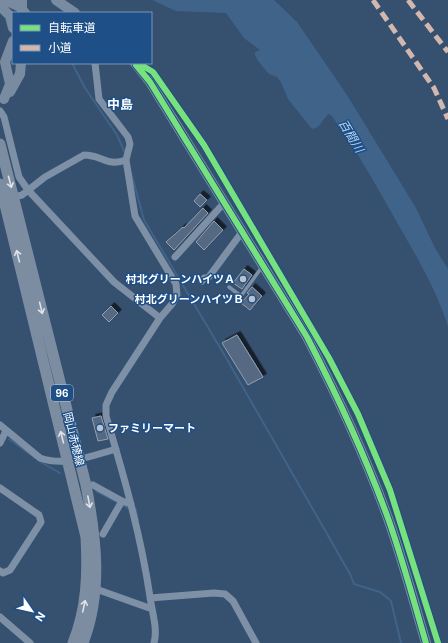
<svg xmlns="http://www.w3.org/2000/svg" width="448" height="643" font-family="Inter,'Noto Sans JP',sans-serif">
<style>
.water{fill:#40638a}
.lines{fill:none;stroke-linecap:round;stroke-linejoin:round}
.stream{stroke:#40638a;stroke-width:2}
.building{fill:#546982;stroke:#91a0b3;filter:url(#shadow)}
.lane{stroke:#7d90a5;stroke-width:3.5}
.street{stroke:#7d90a5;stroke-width:7}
.secondary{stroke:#788ba0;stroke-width:10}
.primary{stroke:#7c8da2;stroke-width:11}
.secondary-bridge{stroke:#788ba0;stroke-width:10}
.quiet{stroke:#d1b7ad;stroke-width:5;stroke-dasharray:10 5;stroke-linecap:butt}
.cycleway-casing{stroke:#1e4f87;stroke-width:8}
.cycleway{stroke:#77e17e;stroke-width:6}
.oneway{stroke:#dee2e8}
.poi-dot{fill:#b9c2cd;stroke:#1e4f87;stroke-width:1.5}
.labels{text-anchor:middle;stroke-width:3;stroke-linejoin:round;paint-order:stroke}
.shield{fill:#1e4f87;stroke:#bccadb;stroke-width:1}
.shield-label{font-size:10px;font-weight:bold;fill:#fff}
.poi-label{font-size:11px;font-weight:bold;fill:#fff;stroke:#1e4f87;text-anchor:end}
.street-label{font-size:11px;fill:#fff;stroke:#1e4f87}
.water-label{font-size:12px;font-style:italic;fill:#b3d2f2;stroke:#1e4f87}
.quarter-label{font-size:13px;font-weight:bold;fill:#fff;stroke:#1e4f87}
</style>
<defs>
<filter id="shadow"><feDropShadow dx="3.5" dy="-3.5" stdDeviation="0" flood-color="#0009"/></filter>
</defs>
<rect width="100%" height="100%" fill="#36506f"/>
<path class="water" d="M152,0H274L297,22L347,95L416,208L435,248L448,269V327C436,287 414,253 394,217C374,182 355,147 331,115L328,114L318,127L312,129L288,99L281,82L277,77L269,74L258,61L255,55V52L260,50L244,38L226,13L176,11Z"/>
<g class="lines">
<path class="stream" d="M48,13V12
M72,63L85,88L117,135L125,153
M131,172L144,220L225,356L350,574L354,584L380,592L391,601L401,643
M9,439L35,458
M39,461L60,473
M96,491L130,509
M134,509H136L138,520"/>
</g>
<path class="building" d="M200,194L207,200L200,207L194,201Z
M203,208L208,213L174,250L166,242L183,227L184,228Z
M214,221L223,230L204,250L196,242Z
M244,269L252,275L242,289L233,283Z
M252,287L262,296L250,310L241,303L249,294L247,293Z
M111,306L118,313L109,322L102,315Z
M237,335L263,377L248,385L222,343Z
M101,416L108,439L98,441L92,418Z"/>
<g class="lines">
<path class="lane" d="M229,287L241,296L262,267"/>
<path class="street" d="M95,63L99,99L128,137L130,144L126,160L135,216L176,284L177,295L172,304L160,318L112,392L106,405V416C124,476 141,536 150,597C152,612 158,629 154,643
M0,111L4,117L19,177L28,190L114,282L160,318
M14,197L22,195L45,177L84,155C102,155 107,167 126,160
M175,257L224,203
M202,281L204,278H208L242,232
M0,425L40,458C65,467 91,456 116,449
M0,443L6,431
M93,485L122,501L131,504
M0,488L39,515L41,522L10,570L3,573L0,571
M103,534L122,501
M96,589L152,609
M150,598L214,593L225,594L233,601L256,643
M0,617L30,643"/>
<path class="secondary" d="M5,0L20,7L25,13
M56,0L75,13
M0,6L10,16L13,28
M135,63L150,82L307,337C338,397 366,457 389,521C403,561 414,602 426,643
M10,92L20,74L21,63
M4,99L10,84L5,62L13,41"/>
<path class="primary" d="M0,144L86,485C96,538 103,591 83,643
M0,184L86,537C88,574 87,608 73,643"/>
<path class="secondary-bridge" d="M22,0V13"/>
<path class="quiet" d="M373,0L434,88L448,119
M408,0L448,52"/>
<g class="cycleway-casing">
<path id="cycleway" d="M138,63L153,72L204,145L329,358L358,414L390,490L438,643
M136,65L150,82L307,337C338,397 366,457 389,521C403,561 414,602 426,643"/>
</g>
<use href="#cycleway" class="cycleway"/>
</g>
<defs><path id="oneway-shaft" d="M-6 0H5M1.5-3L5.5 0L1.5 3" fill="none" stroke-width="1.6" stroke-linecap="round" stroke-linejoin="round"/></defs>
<g class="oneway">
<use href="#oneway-shaft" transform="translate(10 182) rotate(75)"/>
<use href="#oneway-shaft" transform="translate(18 256) rotate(-104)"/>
<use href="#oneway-shaft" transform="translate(41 308) rotate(76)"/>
<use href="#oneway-shaft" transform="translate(62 437) rotate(-104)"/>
<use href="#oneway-shaft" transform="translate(89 502) rotate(79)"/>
<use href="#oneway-shaft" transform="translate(84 606) rotate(-78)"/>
</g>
<g class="poi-dot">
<circle cx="243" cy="279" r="4"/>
<circle cx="252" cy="299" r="4"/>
<circle cx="100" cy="428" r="4"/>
</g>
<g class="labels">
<rect class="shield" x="51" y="385" width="22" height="16" rx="3"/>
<g class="shield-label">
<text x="62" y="397">96</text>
</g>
<g class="poi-label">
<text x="235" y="283">村北グリーンハイツＡ</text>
<text x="244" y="303">村北グリーンハイツＢ</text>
<text x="108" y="432" text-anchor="start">ファミリーマート</text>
</g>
<g class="street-label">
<text transform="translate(74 439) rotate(76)" y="4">岡山赤穂線</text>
</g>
<g class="water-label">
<text transform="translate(351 136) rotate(59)" y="4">百間川</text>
</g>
<g class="quarter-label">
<text x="120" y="109">中島</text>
</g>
</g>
<rect x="12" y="12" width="140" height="52" fill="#1e4f87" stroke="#7895b7"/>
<rect x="20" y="25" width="20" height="6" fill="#77e17e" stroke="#7895b7"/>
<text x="48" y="32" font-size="12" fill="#ffffff">自転車道</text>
<rect x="20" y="45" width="20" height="6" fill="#d1b7ad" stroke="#7895b7"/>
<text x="48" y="52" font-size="12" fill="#ffffff">小道</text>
<g transform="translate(32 611) rotate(124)" stroke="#1e4f87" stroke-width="3" paint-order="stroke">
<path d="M0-3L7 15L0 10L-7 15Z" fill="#ffffff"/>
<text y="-6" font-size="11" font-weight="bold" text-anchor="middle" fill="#ffffff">N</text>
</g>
</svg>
